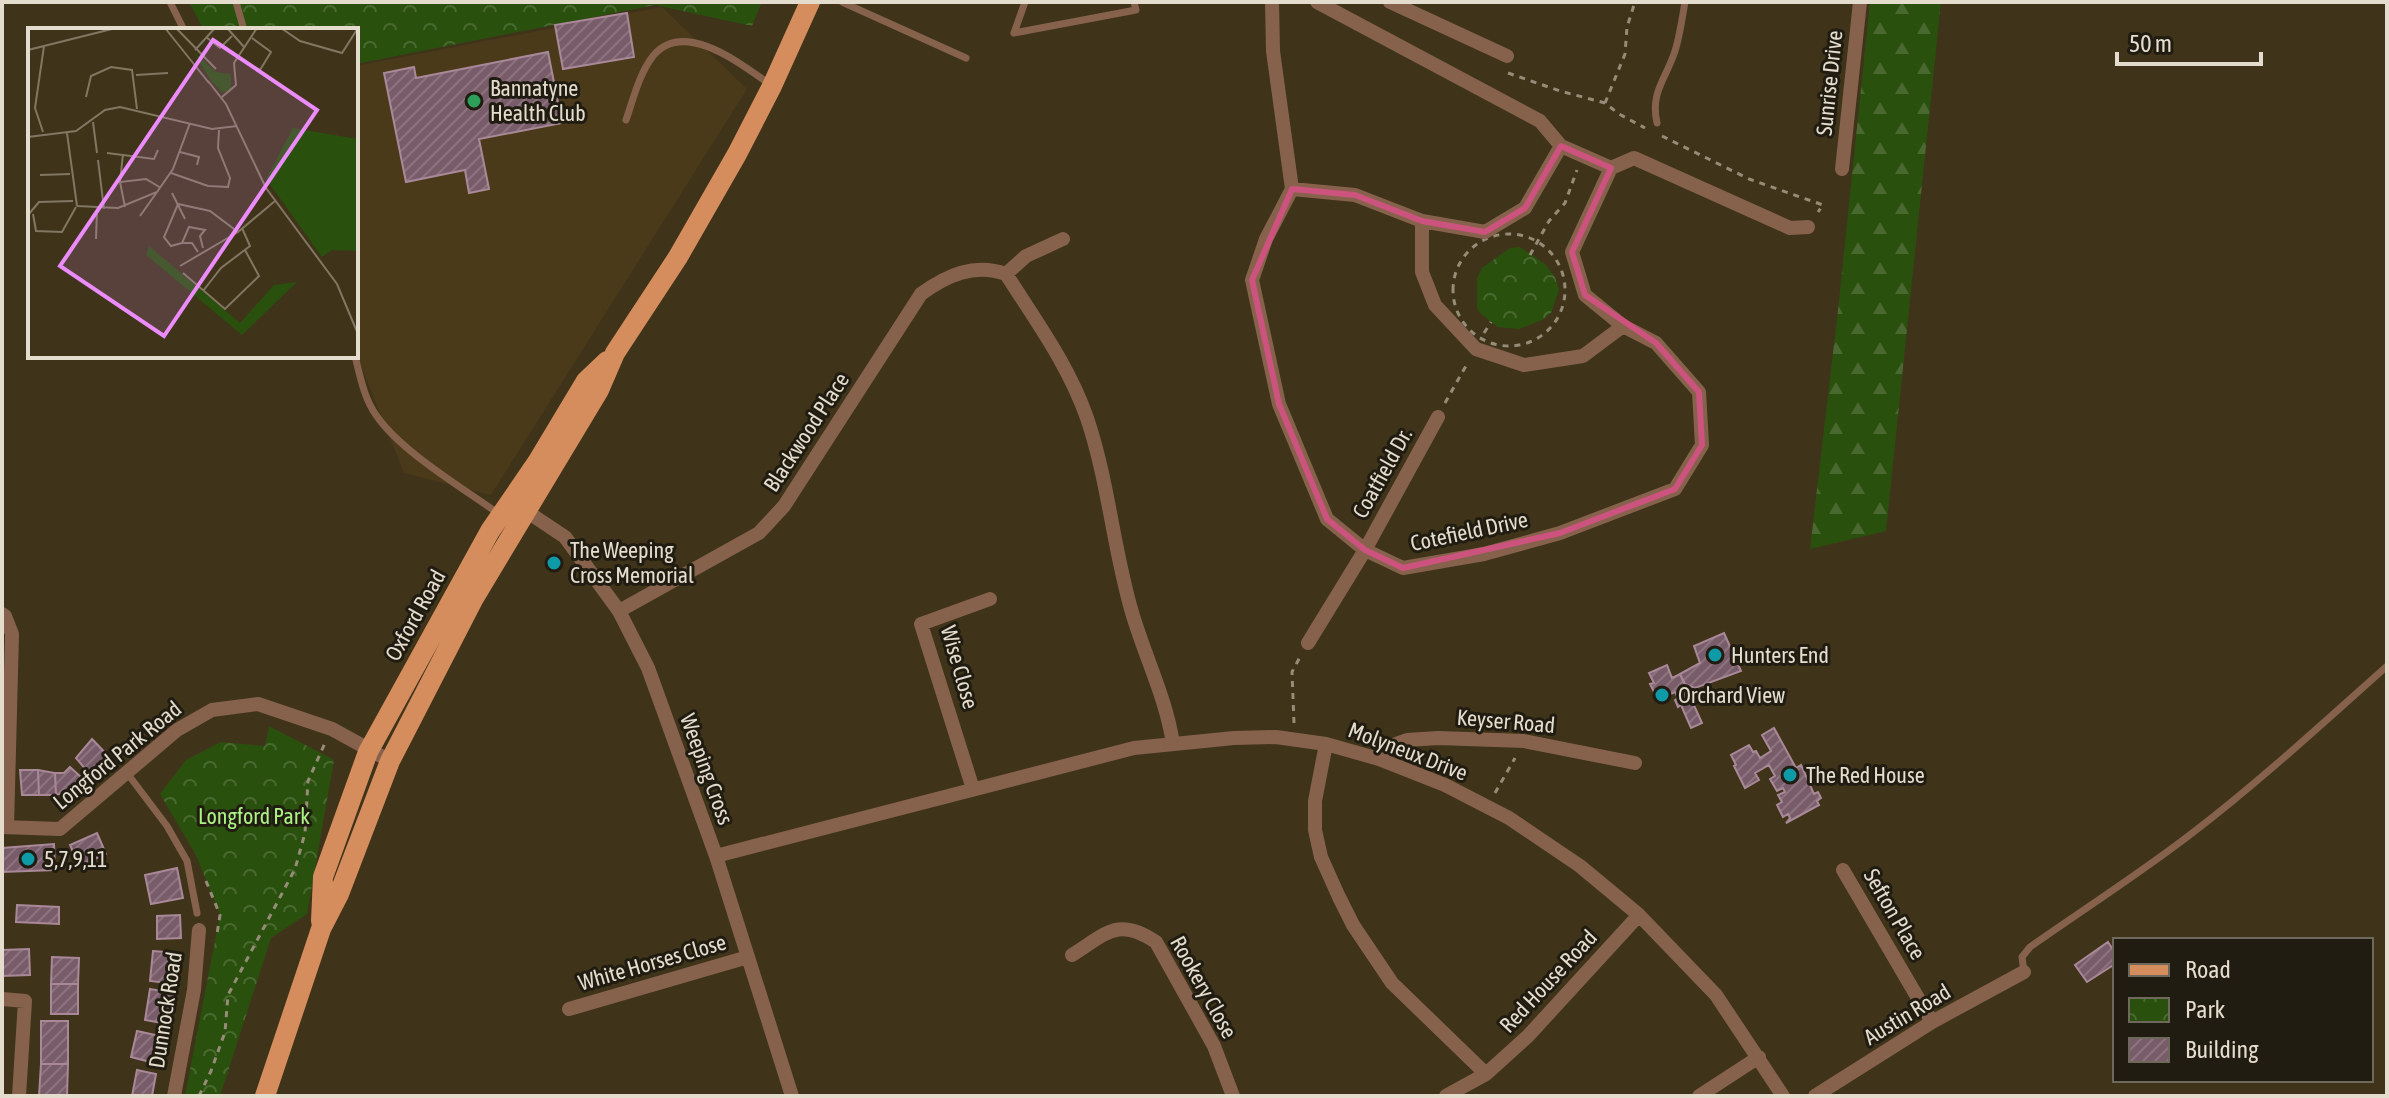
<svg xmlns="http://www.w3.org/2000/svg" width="2389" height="1098" font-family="'Asap Condensed',sans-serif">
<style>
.built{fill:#4a3a19}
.forest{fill:url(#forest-firs)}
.park{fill:url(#park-crowns)}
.building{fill:url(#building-hatch);stroke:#a98998;stroke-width:2}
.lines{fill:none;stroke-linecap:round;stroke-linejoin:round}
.path{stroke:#968c78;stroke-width:3;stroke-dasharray:6 6;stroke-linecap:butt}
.service{stroke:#86624c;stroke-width:7}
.minor{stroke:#86624c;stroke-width:14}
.primary{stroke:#d58d5e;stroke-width:20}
.marked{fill:none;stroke:#cc537d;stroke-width:6;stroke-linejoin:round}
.leisure-dot{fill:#2e9e5b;stroke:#211c11;stroke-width:3}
.culture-dot{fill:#0f9aa8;stroke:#211c11;stroke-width:3}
.labels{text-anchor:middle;stroke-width:6;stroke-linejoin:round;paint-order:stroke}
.street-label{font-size:22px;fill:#e4dccd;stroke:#211c11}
.poi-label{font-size:22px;fill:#e4dccd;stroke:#211c11;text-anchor:start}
.park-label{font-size:22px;fill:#acf285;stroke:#211c11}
.inset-road{fill:none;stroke:#817762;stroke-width:2}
.view{fill:#ec8cfb;fill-opacity:0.15;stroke:#ec8cfb;stroke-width:4}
.inset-edge{fill:none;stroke:#e4dccd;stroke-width:4}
</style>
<defs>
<pattern id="forest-firs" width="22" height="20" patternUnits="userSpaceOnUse" patternTransform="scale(2)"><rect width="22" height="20" fill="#2a500e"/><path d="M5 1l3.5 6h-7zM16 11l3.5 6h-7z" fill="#496930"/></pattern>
<pattern id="park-crowns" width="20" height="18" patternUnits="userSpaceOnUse" patternTransform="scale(2)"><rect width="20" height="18" fill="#2a500e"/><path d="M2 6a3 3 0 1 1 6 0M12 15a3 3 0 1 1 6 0" fill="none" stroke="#496930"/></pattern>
<pattern id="building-hatch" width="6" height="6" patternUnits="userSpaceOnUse" patternTransform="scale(2)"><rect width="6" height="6" fill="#795c6a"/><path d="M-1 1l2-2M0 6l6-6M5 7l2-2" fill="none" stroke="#8c737e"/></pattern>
</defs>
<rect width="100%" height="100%" fill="#3f331a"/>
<path class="built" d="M662,7L747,89L491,495L404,473L356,353V66Z"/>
<path class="forest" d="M1870,2H1941L1886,531L1810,549L1838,310Z"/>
<path class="park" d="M189,2H762L752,26L655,5L356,64V30H204Z
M1520,247L1545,264L1555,277L1559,290L1551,313L1542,320L1519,329L1498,327L1481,314L1477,308V278L1482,268L1510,248Z
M269,726L334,760L307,914L271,938L220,1096H185L220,915L196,855L160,794L186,760L221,742L265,746Z"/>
<path class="building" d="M627,13L634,57L563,69L555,25Z
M548,52L562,123L479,139L489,189L469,193L465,170L406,182L384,73L414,67L416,78Z
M1724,633L1741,671L1695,688L1685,684L1680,674L1700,663L1694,646Z
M1667,665L1672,678L1680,674L1702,723L1691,728L1681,705L1678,707L1675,700L1678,698L1675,692L1658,700L1650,684L1654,683L1649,673Z
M1774,728L1796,768L1801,765L1814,794L1818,792L1821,798L1817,801L1819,805L1786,823L1790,818L1788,814L1783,817L1777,805L1782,802L1778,795L1785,792L1783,788L1777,791L1770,779L1775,776L1769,765L1755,773L1759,780L1745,788L1734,766L1736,765L1731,755L1749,745L1753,752L1756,751L1760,758L1771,751L1762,735Z
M92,739L113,761L92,777L76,758Z
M70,767L82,778L72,790L56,795L55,773H64Z
M20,770H38L39,795H22Z
M38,770L55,773L56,795H39Z
M97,833L106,854L79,866L70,845Z
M54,844L55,870L2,872V848Z
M177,868L183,898L151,904L145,875Z
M17,905L59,907V924L16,922Z
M180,915L181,938L157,939V916Z
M2108,942L2115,953V964L2087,982L2075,965Z
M29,949L30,975L2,976V950Z
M153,951L177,953L174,984L150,981Z
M52,957L79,958L78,984H51Z
M51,984H78V1014H51Z
M150,989L173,993L168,1024L145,1020Z
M41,1021H68V1064H41Z
M137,1031L160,1036L154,1063L131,1057Z
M41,1064H68L67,1096H39Z
M137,1070L156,1074L152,1096H132Z"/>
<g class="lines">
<path class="path" d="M1508,73L1560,91L1605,103L1619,114L1645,128
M1605,103L1625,54L1627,27L1635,2
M1662,136L1749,179L1823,205L1818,212
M1453 290a56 56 0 1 1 112 0a56 56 0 1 1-112 0Z
M1530,255L1549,221L1565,203L1577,170
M1484,333L1491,322
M1445,403L1467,364
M1294,723L1292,672L1300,657
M1495,793L1515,758
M206,881L220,915L217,934
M199,1096L211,1071L225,1032L228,995L295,869L305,833L308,781L325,743"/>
<path class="service" d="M170,2L184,30
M236,2L244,30
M842,2L966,58
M1014,33L1136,10L1134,2
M1014,33L1025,2
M626,120C633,100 639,74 653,56C684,18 742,65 771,85
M1657,123C1650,92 1666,79 1675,51C1680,35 1682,19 1685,2
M355,356C360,376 364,398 376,415C400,451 463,488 499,514
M127,773L167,826L187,861L197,913
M2024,972L2022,957L2030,947C2084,909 2139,874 2191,834C2259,782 2323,723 2387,666"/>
<path class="minor" d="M1272,2L1273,51L1292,189L1266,239L1252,280L1279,404L1327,519L1365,550L1403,568L1484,554L1560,533L1675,489L1702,445L1699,392L1656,343L1623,326
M1317,2L1540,121L1561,146L1611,168L1634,158L1790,228L1808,227
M1390,2L1507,56
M1561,146L1525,208L1485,232L1422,221V272L1435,305L1476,349L1524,365L1583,356L1623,326L1585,295L1572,252L1611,168
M1842,169L1860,2
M1292,189L1355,195L1422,221
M1006,274L1026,256L1063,239
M520,507L565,537L619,611L648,668L716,856L792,1096
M619,611L759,533L784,506L921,294C947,275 974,263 1006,274C1036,321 1069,366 1087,418C1108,480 1113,546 1131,609C1144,655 1166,697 1173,744
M2,614L5,616L12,634L7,827
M1308,643L1365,550L1438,417
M1326,744L1315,801V830L1321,857L1339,897L1353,925L1392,983L1486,1074L1528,1036L1639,915
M1379,759L1393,745L1407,740L1438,738L1524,741L1635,763
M973,789L921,624L990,599
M2,827L60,829L177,730L212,710L258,704L332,729L390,761
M716,856L1134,748L1234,738L1276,737L1326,744L1379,759L1445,785L1509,818L1580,866L1639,915L1716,995L1783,1096
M1843,870L1932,1022
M1072,955C1106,934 1118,916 1156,942L1214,1046L1233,1096
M2,999L25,1001L19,1096
M569,1009L748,957
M174,1096L194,990L199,930
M1446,1096L1486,1074
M1699,1096L1759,1057
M1815,1096L1932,1022L2024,972"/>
<path class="primary" d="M321,921L323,877L368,752L490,531L538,461L586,381L607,361
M265,1096L321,929L339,894L390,761L474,598L599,390L615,353L678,257L737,154L772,86L810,2"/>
</g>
<path class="marked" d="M1561,146L1611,168L1572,252L1585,295L1656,343L1699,392L1702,445L1675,489L1560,533L1403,568L1365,550L1327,519L1279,404L1252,280L1292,189L1355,195L1422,221L1485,232L1525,208Z"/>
<circle class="leisure-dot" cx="474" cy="101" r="8"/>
<g class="culture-dot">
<circle cx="554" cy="563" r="8"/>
<circle cx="1715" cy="655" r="8"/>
<circle cx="1662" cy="695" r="8"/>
<circle cx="1790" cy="775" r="8"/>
<circle cx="28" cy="859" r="8"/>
</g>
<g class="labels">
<g class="street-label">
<text transform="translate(1829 83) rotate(-84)" y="8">Sunrise Drive</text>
<text transform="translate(806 432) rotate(-57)" y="8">Blackwood Place</text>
<text transform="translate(1382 473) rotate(-61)" y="8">Coatfield Dr.</text>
<text transform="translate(1469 531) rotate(-12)" y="8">Cotefield Drive</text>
<text transform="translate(415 615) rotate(-61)" y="8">Oxford Road</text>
<text transform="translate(960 667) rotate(74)" y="8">Wise Close</text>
<text transform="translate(1506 721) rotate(5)" y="8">Keyser Road</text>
<text transform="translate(1408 751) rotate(21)" y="8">Molyneux Drive</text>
<text transform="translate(117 755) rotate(-39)" y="8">Longford Park Road</text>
<text transform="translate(707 769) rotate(70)" y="8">Weeping Cross</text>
<text transform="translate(1895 914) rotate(60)" y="8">Sefton Place</text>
<text transform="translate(652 962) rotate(-16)" y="8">White Horses Close</text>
<text transform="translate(1548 981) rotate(-47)" y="8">Red House Road</text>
<text transform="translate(1204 987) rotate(61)" y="8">Rookery Close</text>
<text transform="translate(165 1010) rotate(-81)" y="8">Dunnock Road</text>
<text transform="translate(1907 1014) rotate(-31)" y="8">Austin Road</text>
</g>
<g class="poi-label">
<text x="490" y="96">Bannatyne<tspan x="490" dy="25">Health Club</tspan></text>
<text x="570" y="558">The Weeping<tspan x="570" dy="25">Cross Memorial</tspan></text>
<text x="1731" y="663">Hunters End</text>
<text x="1678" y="703">Orchard View</text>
<text x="1806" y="783">The Red House</text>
<text x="44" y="867">5,7,9,11</text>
</g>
<g class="park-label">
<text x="254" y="824">Longford Park</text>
</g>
</g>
<g transform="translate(28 28)">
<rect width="330" height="330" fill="#3f331a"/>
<path d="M121,218L212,295L246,257L269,254L214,307L118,227Z" fill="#2a500e"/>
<path d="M166,24L188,44L203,46V61L195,65L183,53ZM265,100L330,111V223L304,222L294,229L238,151Z" fill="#2a500e"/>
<path class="inset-road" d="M137,0L181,55M148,0L188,41M199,0L217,20M253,0L272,13L314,25L330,0M178,9L192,20L204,8M0,22L88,0M167,22L187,0M210,30L232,42L243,24L224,10M108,47L140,45M180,53L198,76L238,160L309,256L330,306M58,69L63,48L83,39L104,42L109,81M194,69L208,57L206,35L229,0M65,94L69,125M15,104L7,80L16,18M39,105L49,178M0,109L48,103L77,82L92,79L184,101L209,98M152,124L171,129L169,137M79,125L126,131L130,122M70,132L76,181M143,145L180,158L200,159L202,150L190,120L191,102M12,147L42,146M92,154L95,126M144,165L157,191M49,178L90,180L129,164L145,141L162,95M97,179L92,154L118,151L133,160M5,186L8,203L34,204L48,179M0,187L11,174L45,173M112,188L129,164M68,211L69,181M154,215L143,218L136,209L150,176L182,183L210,204L247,173M170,224L164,215H154L161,199L177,202L172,208L175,220M152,238L210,204M155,245L197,281L231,248L217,222M175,263L193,240L222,218L214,200"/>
<path class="view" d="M185,12L289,82L136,308L32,238Z"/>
<rect width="330" height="330" class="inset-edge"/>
</g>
<rect width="2389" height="1098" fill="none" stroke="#e4dccd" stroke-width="8"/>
<rect x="2113" y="938" width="260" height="144" fill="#211c11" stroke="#6f695c" stroke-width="2"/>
<rect x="2129" y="964" width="40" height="12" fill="#d58d5e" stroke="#6f695c" stroke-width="2"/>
<text x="2185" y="978" font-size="24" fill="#e4dccd">Road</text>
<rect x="2129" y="998" width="40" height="24" fill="url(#park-crowns)" stroke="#6f695c" stroke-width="2"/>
<text x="2185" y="1018" font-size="24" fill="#e4dccd">Park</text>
<rect x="2129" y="1038" width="40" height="24" fill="url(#building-hatch)" stroke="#6f695c" stroke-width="2"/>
<text x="2185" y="1058" font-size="24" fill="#e4dccd">Building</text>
<path d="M2117 52v12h144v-12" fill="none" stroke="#e4dccd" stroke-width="4"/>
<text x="2129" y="52" font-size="24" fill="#e4dccd" stroke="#211c11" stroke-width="6" paint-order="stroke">50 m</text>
</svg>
